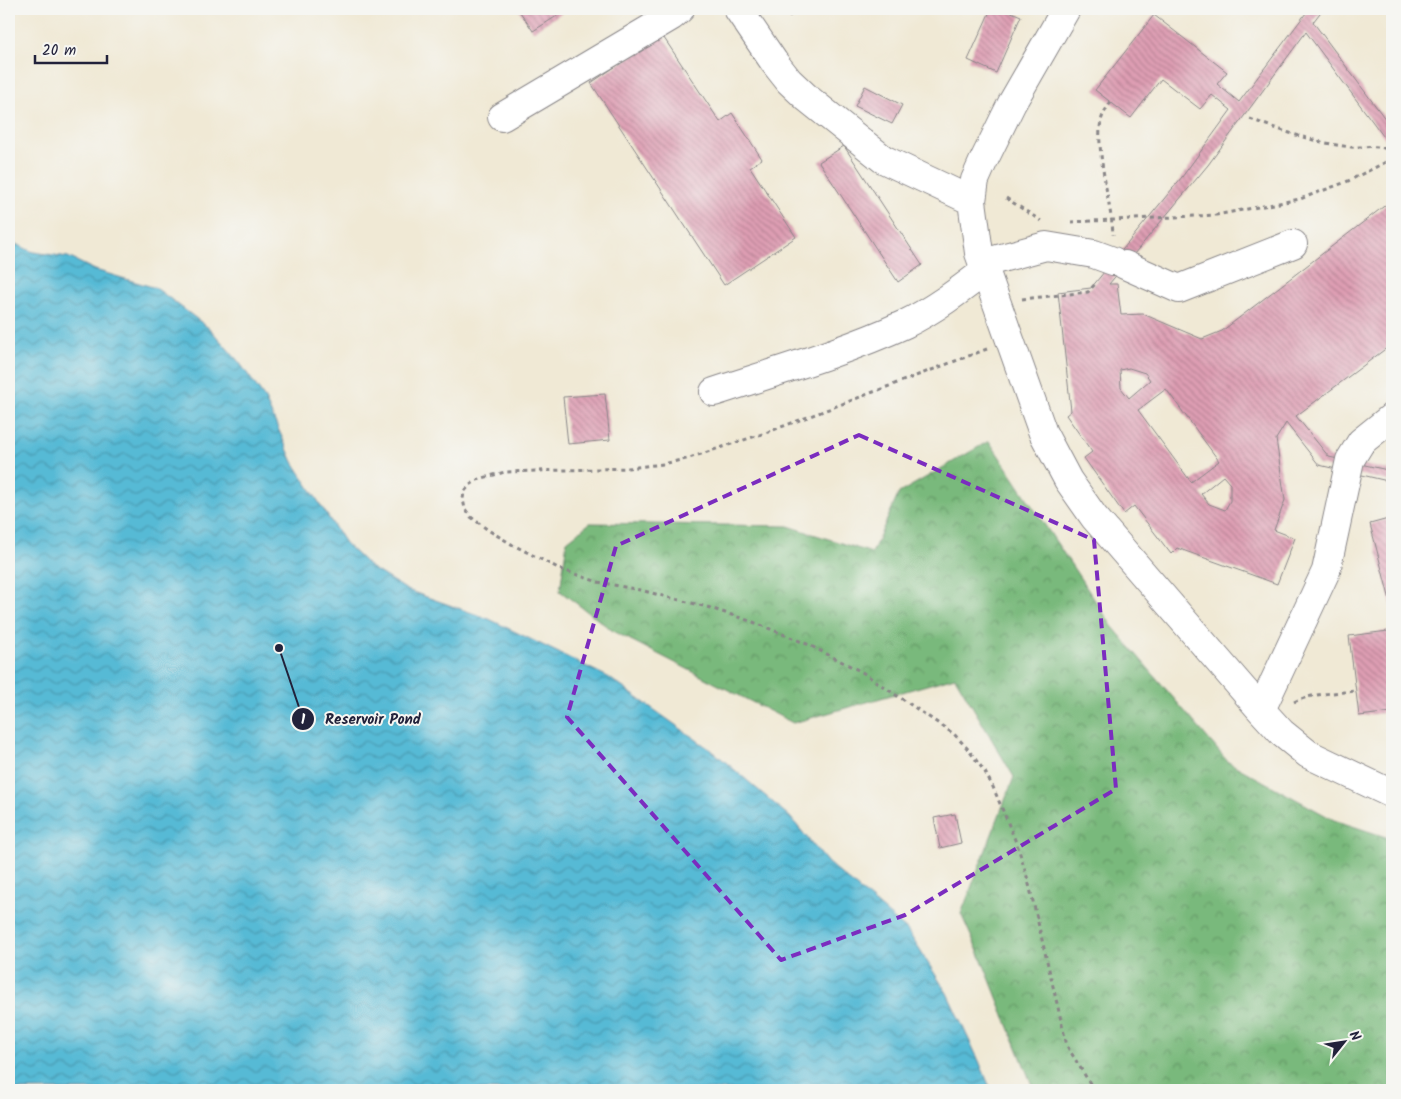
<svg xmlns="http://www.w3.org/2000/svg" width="1401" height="1099" font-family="Kalam,sans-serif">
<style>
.forest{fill:url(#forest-crowns);stroke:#4e6e5b}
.water{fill:url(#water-waves);stroke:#3c6e88}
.building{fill:url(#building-back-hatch);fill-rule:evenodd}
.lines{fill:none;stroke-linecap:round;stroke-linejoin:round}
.minor-casing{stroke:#898688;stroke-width:30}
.path{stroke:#898688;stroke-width:3;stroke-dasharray:4 4;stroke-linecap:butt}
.minor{stroke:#fff;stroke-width:28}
.marked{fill:none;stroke:#7b2cbf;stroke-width:4;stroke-dasharray:10 6;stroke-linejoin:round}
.leader{fill:none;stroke:#22223b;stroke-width:2}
.callout-dot{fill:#22223b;stroke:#f6f6f2;stroke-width:2}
.mark-label{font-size:15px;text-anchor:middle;font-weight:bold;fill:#fff}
.callout-label{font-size:15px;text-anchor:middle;font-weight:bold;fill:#22223b;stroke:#f6f6f2;stroke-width:4;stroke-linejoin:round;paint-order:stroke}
</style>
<defs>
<pattern id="forest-crowns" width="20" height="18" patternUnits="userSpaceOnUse" patternTransform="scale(1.25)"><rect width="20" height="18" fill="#79b97b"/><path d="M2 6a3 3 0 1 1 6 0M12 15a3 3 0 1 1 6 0" fill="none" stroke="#639666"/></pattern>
<pattern id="water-waves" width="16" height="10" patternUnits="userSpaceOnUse" patternTransform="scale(1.25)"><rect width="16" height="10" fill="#57bad5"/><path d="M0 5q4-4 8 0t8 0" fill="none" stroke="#4897ae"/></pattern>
<pattern id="building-back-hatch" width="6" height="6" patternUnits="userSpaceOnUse" patternTransform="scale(1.25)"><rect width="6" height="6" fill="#de9eb3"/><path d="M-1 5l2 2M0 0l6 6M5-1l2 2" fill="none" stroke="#b48093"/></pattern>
</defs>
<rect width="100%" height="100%" fill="#f6f6f2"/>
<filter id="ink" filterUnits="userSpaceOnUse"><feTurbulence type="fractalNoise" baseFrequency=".02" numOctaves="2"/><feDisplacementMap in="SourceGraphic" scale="10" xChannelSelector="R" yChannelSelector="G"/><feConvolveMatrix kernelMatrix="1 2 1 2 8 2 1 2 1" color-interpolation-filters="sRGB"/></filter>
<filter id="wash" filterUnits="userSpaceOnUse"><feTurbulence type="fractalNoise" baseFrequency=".0096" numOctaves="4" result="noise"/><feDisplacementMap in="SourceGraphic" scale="20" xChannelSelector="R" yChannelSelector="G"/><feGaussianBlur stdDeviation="1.12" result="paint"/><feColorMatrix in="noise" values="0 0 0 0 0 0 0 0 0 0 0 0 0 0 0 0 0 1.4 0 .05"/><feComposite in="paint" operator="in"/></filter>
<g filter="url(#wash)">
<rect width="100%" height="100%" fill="#f0e9d5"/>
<path class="forest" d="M989,441L1112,626L1228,762L1334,820L1392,839V1090H1034L982,960L961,914L1014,777L955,677L793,723L613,631L560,591L567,541L590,523L788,526L872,553L899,493Z"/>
<path class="water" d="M9,241L33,252L68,257L95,270L156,288L210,329L239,362L264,397L293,462L345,543L370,567L407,590L489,619L608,677L715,753L790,817L828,863L907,930L947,993L979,1061L991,1090H9Z"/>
<g id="blocks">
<path class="building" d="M518,9H568L533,31Z
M784,9H801L789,17Z
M991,9H1004L1021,16L996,73L968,60Z
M1309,9H1323L1313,22L1392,128V148L1306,32L1208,165L1109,284H1117L1121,315L1143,314L1202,339L1222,331L1392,200V344L1296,416L1329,457L1392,471V482L1319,465L1286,423L1276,439L1285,500L1274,530L1295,538L1277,584L1177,548L1171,554L1134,506L1124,514L1084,458L1092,452L1066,415L1071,411L1058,292L1091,288L1182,177L1231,110L1212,95L1200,109L1161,79L1131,118L1095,90L1154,15L1227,72L1217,84L1239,102ZM1129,368L1145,373L1150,380L1129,398L1121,388L1120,370ZM1166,389L1219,461L1191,482L1138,410ZM1223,476L1230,484V501L1225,510L1209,504L1201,494Z
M662,35L720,122L732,113L762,159L750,167L796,237L724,285L591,83Z
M865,86L902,105L892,124L855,106Z
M844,146L922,265L898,282L819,162Z
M605,394L610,440L568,444L563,397Z
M1392,518V608L1370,524Z
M1388,631L1389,638H1392V712L1359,716L1349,636Z
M955,814L961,843L940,848L934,818Z"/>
</g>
</g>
<g filter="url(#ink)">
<use href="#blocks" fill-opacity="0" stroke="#898688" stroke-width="1"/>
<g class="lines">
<g class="minor-casing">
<path id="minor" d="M738,9L774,62L789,81L807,98L883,159L972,201L975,180L983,162L1012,103L1066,9
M502,117L672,16L680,9
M972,201L979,253L1043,433L1068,480L1094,517L1261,710L1326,571L1350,460L1361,442L1392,417
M983,263L1046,246L1094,254L1113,261
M1125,265L1179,289L1293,244
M714,392C778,371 844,352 905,324C934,310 960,290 985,271
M1261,710L1282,733L1308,754L1392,794"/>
</g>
<path class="path" d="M1111,102C1108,106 1105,111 1103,115C1092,139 1112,205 1113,235
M1250,119C1283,131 1315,143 1351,147C1363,148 1383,143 1392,153
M1006,198L1041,221
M1071,222L1216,215L1300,199L1346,182L1392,159
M1022,299L1088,292L1096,283
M987,349L768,432L686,459L663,464L628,468L505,472L479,479L470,485L464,492L463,499L465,509L471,517L488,530L513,545L560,569L598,582L640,590L707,607L753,622L807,644L862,672L954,734L967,748L985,772L993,787L1018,847L1028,880L1067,1046L1094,1090
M1294,702C1313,693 1336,693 1356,691"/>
<use href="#minor" class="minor"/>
</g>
</g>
<path class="marked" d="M859,435L1094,540L1116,789L905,915L781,960L567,717L616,546Z"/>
<path class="leader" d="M279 648L303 719"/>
<g class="callout-dot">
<circle cx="279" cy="648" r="5"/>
<circle cx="303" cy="719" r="12"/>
</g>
<g class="mark-label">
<text x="303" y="724">1</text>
</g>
<g class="callout-label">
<text x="373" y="724">Reservoir Pond</text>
</g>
<rect width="1401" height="1099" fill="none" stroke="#f6f6f2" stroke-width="30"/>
<g transform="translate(1344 1042) rotate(60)" stroke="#f6f6f2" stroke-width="4" paint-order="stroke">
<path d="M0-4L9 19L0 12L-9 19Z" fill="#22223b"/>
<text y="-8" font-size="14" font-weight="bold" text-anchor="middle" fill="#22223b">N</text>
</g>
<path d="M35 55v8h72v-8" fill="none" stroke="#22223b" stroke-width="2.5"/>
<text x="42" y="55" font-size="15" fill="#22223b" stroke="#f6f6f2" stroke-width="4" paint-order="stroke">20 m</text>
</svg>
